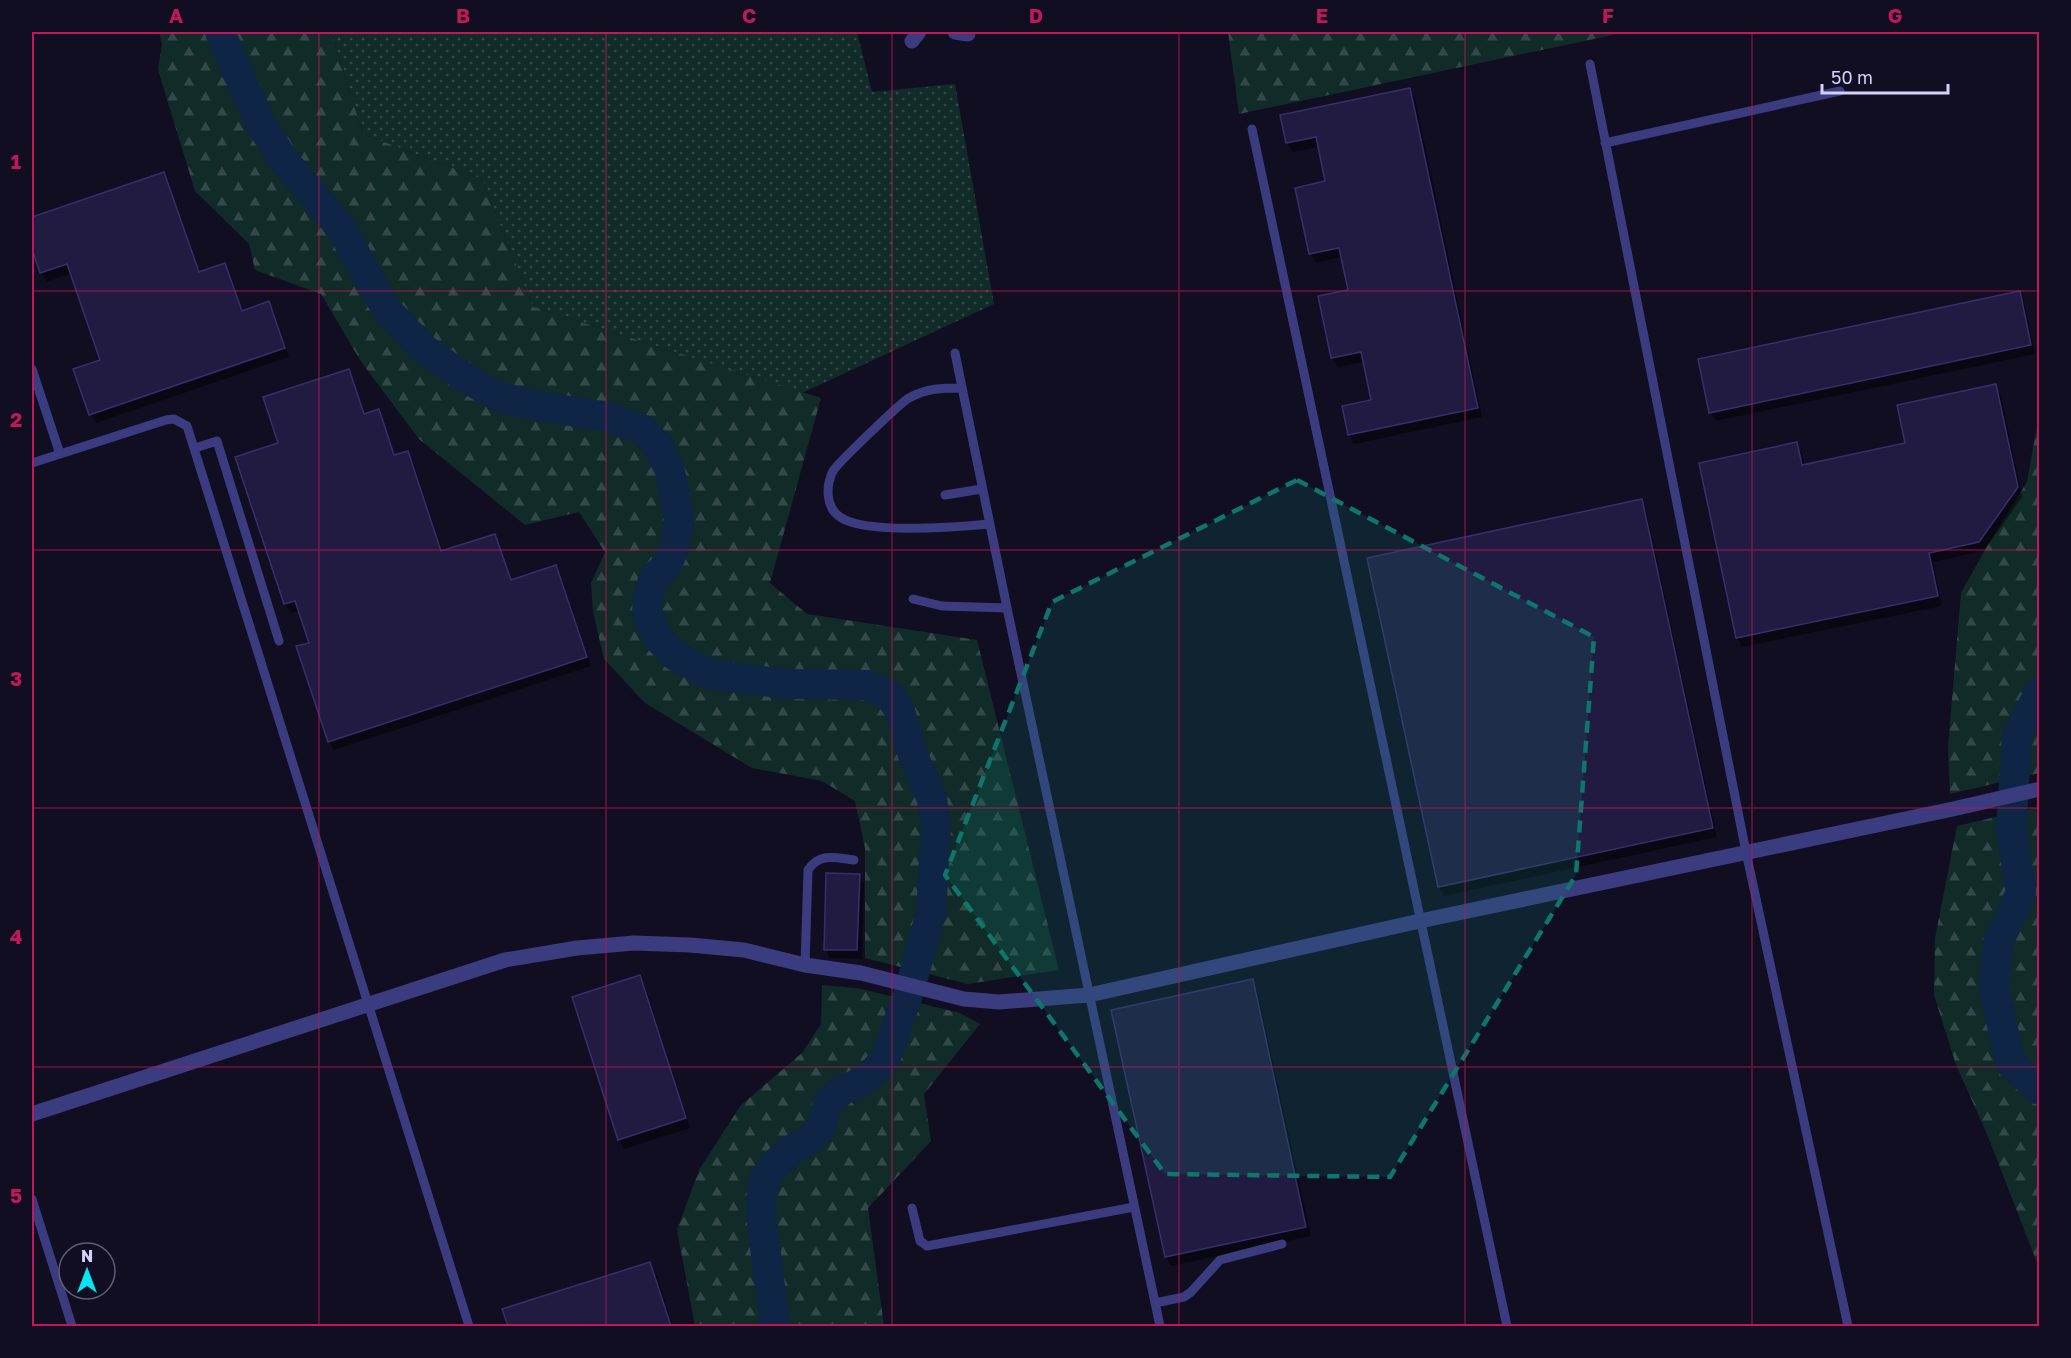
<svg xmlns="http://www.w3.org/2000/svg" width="2071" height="1358" font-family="'Golos Text',sans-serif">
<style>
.grass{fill:url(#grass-dots)}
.forest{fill:url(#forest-firs)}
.shadow{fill:#0007}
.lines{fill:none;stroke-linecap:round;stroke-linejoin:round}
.river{stroke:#0e2545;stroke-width:30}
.building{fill:#211b42;stroke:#372e6d;stroke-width:1.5}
.service{stroke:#3b3b7f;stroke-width:9}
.minor{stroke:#3b3b7f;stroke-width:15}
.marked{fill:#0f766e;fill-opacity:0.2;stroke:#0f766e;stroke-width:4.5;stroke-dasharray:12 8;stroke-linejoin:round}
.grid{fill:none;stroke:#c2185b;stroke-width:1.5;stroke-opacity:0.55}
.neatline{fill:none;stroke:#c2185b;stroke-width:2}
.grid-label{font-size:20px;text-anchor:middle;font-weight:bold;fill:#c2185b}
</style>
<defs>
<pattern id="grass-dots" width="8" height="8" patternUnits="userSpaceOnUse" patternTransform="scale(1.5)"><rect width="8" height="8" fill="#112b29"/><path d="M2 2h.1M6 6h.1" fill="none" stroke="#334949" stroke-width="1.8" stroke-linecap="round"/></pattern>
<pattern id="forest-firs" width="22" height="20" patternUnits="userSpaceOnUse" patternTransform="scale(1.5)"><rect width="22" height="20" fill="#112b29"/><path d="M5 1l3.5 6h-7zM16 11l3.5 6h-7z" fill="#334949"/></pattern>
</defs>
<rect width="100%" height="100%" fill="#110e21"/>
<path class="grass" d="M331,32H857L872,92L955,84L994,304L802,393L533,307L482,179L363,134Z"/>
<path class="forest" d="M159,32H331L363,134L482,179L533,307L821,398L770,583L807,614L977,640L1059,970L968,984L865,958V848L855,801L822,781L752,768L645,703L604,659L593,612L591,583L605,552L579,512L525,525L419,439L362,363L321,294L255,270L249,244L195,191L158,70L162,44Z
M1228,32H1627L1239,114Z
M2039,414V773L1950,794L1948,746L1961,593L1991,539L2027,482Z
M2039,807H2040L2039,1268L1987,1134L1956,1065L1934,995L1935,938L1957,826Z
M822,985L857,988L960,1013L980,1024L924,1094L931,1141L868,1208L884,1326H695L677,1230L699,1170L741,1105L802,1053L821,1024Z"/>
<path class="shadow" d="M1409,89L1415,98L1482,417L1354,444L1349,435L1343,407L1373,401L1364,362L1338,367L1333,358L1320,298L1350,291L1342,257L1316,263L1311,254L1327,183L1319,147L1293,152L1287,143L1282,116Z
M163,174L169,183L200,274L225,265L230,274L243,312L268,303L274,312L289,357L96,423L91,414L102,361L72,273L47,282L41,273L32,244V219Z
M2019,292L2024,302L2035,354L1716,421L1710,412Z
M348,371L353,380L365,416L378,411L383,420L395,456L407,453L413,462L443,553L495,536L500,545L512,581L556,567L561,576L591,666L334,750L329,741L311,644L299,610L291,613L285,604L280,444Z
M1995,386L2001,395L2022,497L1984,551L1933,562L1942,606L1742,647L1737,638L1700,464L1796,444L1802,453L1804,466L1907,444Z
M1641,501L1646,510L1717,837L1444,896L1439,887Z
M859,875L864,884L862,959L830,958L825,949Z
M640,977L645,986L690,1128L624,1149L619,1140L574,998Z
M1252,981L1257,990L1311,1236L1171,1266L1166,1257Z
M650,1264L657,1276L673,1326H509L504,1310Z"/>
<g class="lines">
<path class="river" d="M220,32L261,125L284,160L341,228L378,295L390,313L424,349L461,375L499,397L533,405L607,417L641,429L657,444L670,471L679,520L675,545L667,566L654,577L649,593L647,612L657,637L674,655L709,674L744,679L789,684L867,685L889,695L900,711L913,755L932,799L936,828L931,913L909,992L886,1057L872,1074L857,1084L843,1090L829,1101L819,1131L806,1143L791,1150L776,1163L764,1179L761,1201L762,1223L775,1326
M2040,692L2017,736L2011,830L2021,892L1998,943L1994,990L2011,1064L2040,1090"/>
</g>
<path class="building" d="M1410,88L1478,408L1348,435L1342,406L1371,400L1361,352L1331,358L1318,296L1348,290L1339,248L1309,254L1295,188L1325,181L1316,137L1286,143L1280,115Z
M164,172L199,272L225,263L242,311L269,301L285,348L89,415L73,369L100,360L67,264L40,273L32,249V217Z
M2020,291L2031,345L1709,413L1698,359Z
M349,369L364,414L379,409L394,455L408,451L441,551L495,534L511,580L556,565L587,657L328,742L296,646L309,643L295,601L284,604L235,457L278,443L263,397Z
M1996,384L2018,487L1979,542L1929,553L1938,596L1736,638L1699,463L1797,442L1802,465L1905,443L1897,405Z
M1642,499L1713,828L1438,887L1367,558Z
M826,873L860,874L857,950H824Z
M640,975L686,1118L618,1140L572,997Z
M1253,979L1306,1227L1165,1257L1111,1010Z
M650,1262L671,1326H508L502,1309Z"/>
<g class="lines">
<path class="service" d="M1590,64L1746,852L1848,1326
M1252,129L1507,1326
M1605,143L1840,91
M955,353L1007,608L1160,1326
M32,369L60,454
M962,388C942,388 927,388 909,398C901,402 837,464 833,471C826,485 825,507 840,517C866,535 957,527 990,524
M195,448L217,441L279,641
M32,463L166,420L174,419L187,426L469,1326
M945,495L982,489
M913,599L942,606L1007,608
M805,965L808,870C820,852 835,858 854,860
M32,1199L72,1326
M912,1208L920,1241L927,1246L1134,1207
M1155,1303L1184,1297L1191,1292L1220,1260L1282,1244"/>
<path class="minor" d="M955,32L968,34
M912,41L919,32
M32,1114L505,960L577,948L634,943L690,945L744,950L805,965L861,973L964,999L999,1002L1089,995L1420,921L1953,809L2040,789"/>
</g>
<path class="marked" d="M1297,480L1594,637L1576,875L1390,1177L1165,1174L945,875L1052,602Z"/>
<path class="grid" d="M319,32V1326M606,32V1326M892,32V1326M1179,32V1326M1465,32V1326M1752,32V1326M32,291H2040M32,550H2040M32,808H2040M32,1067H2040"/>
<rect width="2071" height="1358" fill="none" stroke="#110e21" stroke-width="66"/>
<g transform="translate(87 1271)"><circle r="28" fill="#110e21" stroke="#5f5c79" stroke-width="1.5"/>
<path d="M0-4.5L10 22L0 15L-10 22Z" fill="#08e4f2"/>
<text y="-9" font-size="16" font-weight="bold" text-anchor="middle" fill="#d3d0fd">N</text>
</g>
<path d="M1822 84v9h126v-9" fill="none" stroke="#d3d0fd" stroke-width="3"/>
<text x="1831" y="84" font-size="18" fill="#d3d0fd" stroke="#110e21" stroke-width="4.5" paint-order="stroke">50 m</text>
<rect x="33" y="33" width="2005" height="1292" class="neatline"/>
<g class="grid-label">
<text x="176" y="23">A</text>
<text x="463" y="23">B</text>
<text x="749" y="23">C</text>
<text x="1036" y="23">D</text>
<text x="1322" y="23">E</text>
<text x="1608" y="23">F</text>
<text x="1895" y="23">G</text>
<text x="16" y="169">1</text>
<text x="16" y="427">2</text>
<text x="16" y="686">3</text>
<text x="16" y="944">4</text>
<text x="16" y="1203">5</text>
</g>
</svg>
